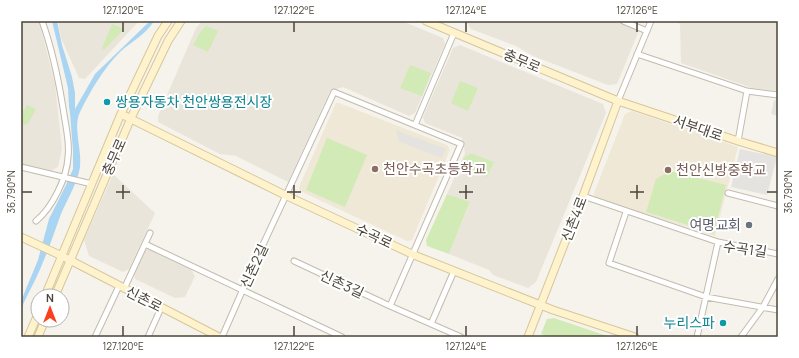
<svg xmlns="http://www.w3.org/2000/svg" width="799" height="358" font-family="Manrope,'Noto Sans KR',sans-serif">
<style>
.residential{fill:#eae5da}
.education{fill:#efe8d6}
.green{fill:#d2eab5}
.parking{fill:#e5e3e0}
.water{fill:#a9d4f2}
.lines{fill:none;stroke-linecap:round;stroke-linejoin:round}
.street-casing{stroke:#c2bbae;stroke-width:7}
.secondary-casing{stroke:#d6c79b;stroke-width:9}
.street{stroke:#fff;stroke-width:5}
.secondary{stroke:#fff3cd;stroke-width:7}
.ticks{fill:none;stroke:#4b4439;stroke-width:1.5}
.culture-dot{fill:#0f9aa8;stroke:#fff;stroke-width:1.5}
.education-dot{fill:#8d6e63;stroke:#fff;stroke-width:1.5}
.worship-dot{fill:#6b7280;stroke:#fff;stroke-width:1.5}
.labels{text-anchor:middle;stroke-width:4;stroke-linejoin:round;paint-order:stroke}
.street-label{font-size:14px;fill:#4b4439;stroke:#fff}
.culture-label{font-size:14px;fill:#0d838f;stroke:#fff;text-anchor:start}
.education-label{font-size:14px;fill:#785e54;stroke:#fff;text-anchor:start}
.worship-label{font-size:14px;fill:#5b616d;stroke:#fff;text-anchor:end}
.neatline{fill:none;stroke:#4b4439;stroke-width:1.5}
.ticks-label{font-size:10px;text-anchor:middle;fill:#4b4439}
</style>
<rect width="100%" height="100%" fill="#f6f3ec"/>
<path class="residential" d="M21,21H39L55,84L62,149L58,167L51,171L21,164Z
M58,21H139L85,79L79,78L61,38Z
M202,21H402L443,38L445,44L415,113L409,116L343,87L330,91L288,182L236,156L220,154L158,122V116L196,28Z
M459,21H614L636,30L638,33L617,84L608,85L533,56L516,46L471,29L468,24Z
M675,21H778V91L752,88L681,63L680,24Z
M460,45L603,104L606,113L536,282L528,288L493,275L489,270L449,254L470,203L447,194L465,153L462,138L425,123L423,117L453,48Z
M113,174L155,213L129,269L123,272L89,256L84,240Z
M148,249L191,269L195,276L185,297L175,298L135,279L134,274L145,251Z"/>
<path class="education" d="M336,103H339L447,145L450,150L412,240L407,241L300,191L299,187Z
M632,111L738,147L715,236L595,198L594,193L625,114Z"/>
<path class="green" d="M112,24L124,29L104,50L102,48Z
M206,26L218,31L208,52L193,45L201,31Z
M410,65L431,73L422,96L400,88Z
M460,81L478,88L468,111L451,103Z
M27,105L36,109L29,122L26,125L21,123V110H24Z
M327,138L367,155L345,207L306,190Z
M470,154H473L494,162L487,177L460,167L464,158Z
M670,171L726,185L714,233L646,212L656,179Z
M447,194L470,202L449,254L427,246L426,240Z
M554,318L610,337H549L541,334L547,319Z"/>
<path class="parking" d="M774,100L778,101V116L771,114Z
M396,130L446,149L442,158L400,142L397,135Z
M740,149L777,157L767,195L731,187Z"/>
<path class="water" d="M52,21H57L62,45L72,77L75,93V109L95,74L150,21H154C146,34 131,42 120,52C103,69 91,90 80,112C72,128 84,153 79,172C75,187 67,200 61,214C55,230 50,246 43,262C37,278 28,293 21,309V301L38,260L49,219L66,185L73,169V151L70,113L69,107L68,88Z"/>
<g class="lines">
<g class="street-casing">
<path id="street" d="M623,21L647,31
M637,54L747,91L778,95
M618,101L651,21
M415,125L454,33
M738,141L747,91
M21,167L92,184
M728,193L778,206
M583,196L718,242L778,254
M626,212L609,263L706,297L778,310
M36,221C52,208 67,178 68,157C70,143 66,128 64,114C59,82 53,51 42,21
M145,244L342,337
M294,261L390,306L461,337
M124,289L150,233
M431,324L454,271
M95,337L119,286
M148,337L161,308
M222,337L254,264L334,92L461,144L390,306
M697,337L718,242
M741,337L763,307L778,279"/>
</g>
<g class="secondary-casing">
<path id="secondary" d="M426,21L618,101L738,141L778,153
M121,114L287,196L414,255L553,310L635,337
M21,237L62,256L219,337
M45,296L120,116L158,36L168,21
M55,296L131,118L168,41L181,21
M28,337L38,314
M38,337L45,320
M528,337L583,196L618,101"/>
</g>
<use href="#street" class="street"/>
<use href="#secondary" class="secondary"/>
</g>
<path class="ticks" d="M123,22V32M294,22V32M466,22V32M637,22V32M123,185V199M294,185V199M466,185V199M637,185V199M22,192H32M116,192H130M287,192H301M459,192H473M630,192H644M767,192H777M123,326V336M294,326V336M466,326V336M637,326V336"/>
<g class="culture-dot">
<circle cx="107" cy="102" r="4"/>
<circle cx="723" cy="323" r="4"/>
</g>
<g class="education-dot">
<circle cx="375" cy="169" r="4"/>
<circle cx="668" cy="170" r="4"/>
</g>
<circle class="worship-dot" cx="749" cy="225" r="4"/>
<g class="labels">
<g class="street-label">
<text transform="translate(522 61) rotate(23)" y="5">충무로</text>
<text transform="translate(698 128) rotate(19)" y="5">서부대로</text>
<text transform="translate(114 157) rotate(-66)" y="5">충무로</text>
<text transform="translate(574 219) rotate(-69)" y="5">신촌4로</text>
<text transform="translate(374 236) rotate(25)" y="5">수곡로</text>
<text transform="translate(745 249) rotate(8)" y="5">수곡1길</text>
<text transform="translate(254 266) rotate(-65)" y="5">신촌2길</text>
<text transform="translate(342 284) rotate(25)" y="5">신촌3길</text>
<text transform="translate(144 299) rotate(27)" y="5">신촌로</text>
</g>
<g class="culture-label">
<text x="115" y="107">쌍용자동차 천안쌍용전시장</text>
<text x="715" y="328" text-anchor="end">누리스파</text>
</g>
<g class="education-label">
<text x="383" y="174">천안수곡초등학교</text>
<text x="676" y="175">천안신방중학교</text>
</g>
<g class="worship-label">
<text x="741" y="230">여명교회</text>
</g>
</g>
<rect width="799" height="358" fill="none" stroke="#ffffff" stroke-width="44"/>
<g transform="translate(50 308)"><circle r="19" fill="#ffffff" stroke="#b7b4b0"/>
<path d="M0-3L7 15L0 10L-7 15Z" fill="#fc3f1d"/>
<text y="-6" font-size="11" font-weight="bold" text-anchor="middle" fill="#4b4439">N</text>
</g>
<rect x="22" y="22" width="755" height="314" class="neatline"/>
<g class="ticks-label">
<text x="123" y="14">127.120°E</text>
<text x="294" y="14">127.122°E</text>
<text x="466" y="14">127.124°E</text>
<text x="637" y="14">127.126°E</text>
<text transform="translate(11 192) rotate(-90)" y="4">36.790°N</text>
<text transform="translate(788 192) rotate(-90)" y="4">36.790°N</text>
<text x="123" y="350">127.120°E</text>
<text x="294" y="350">127.122°E</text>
<text x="466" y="350">127.124°E</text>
<text x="637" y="350">127.126°E</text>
</g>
</svg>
